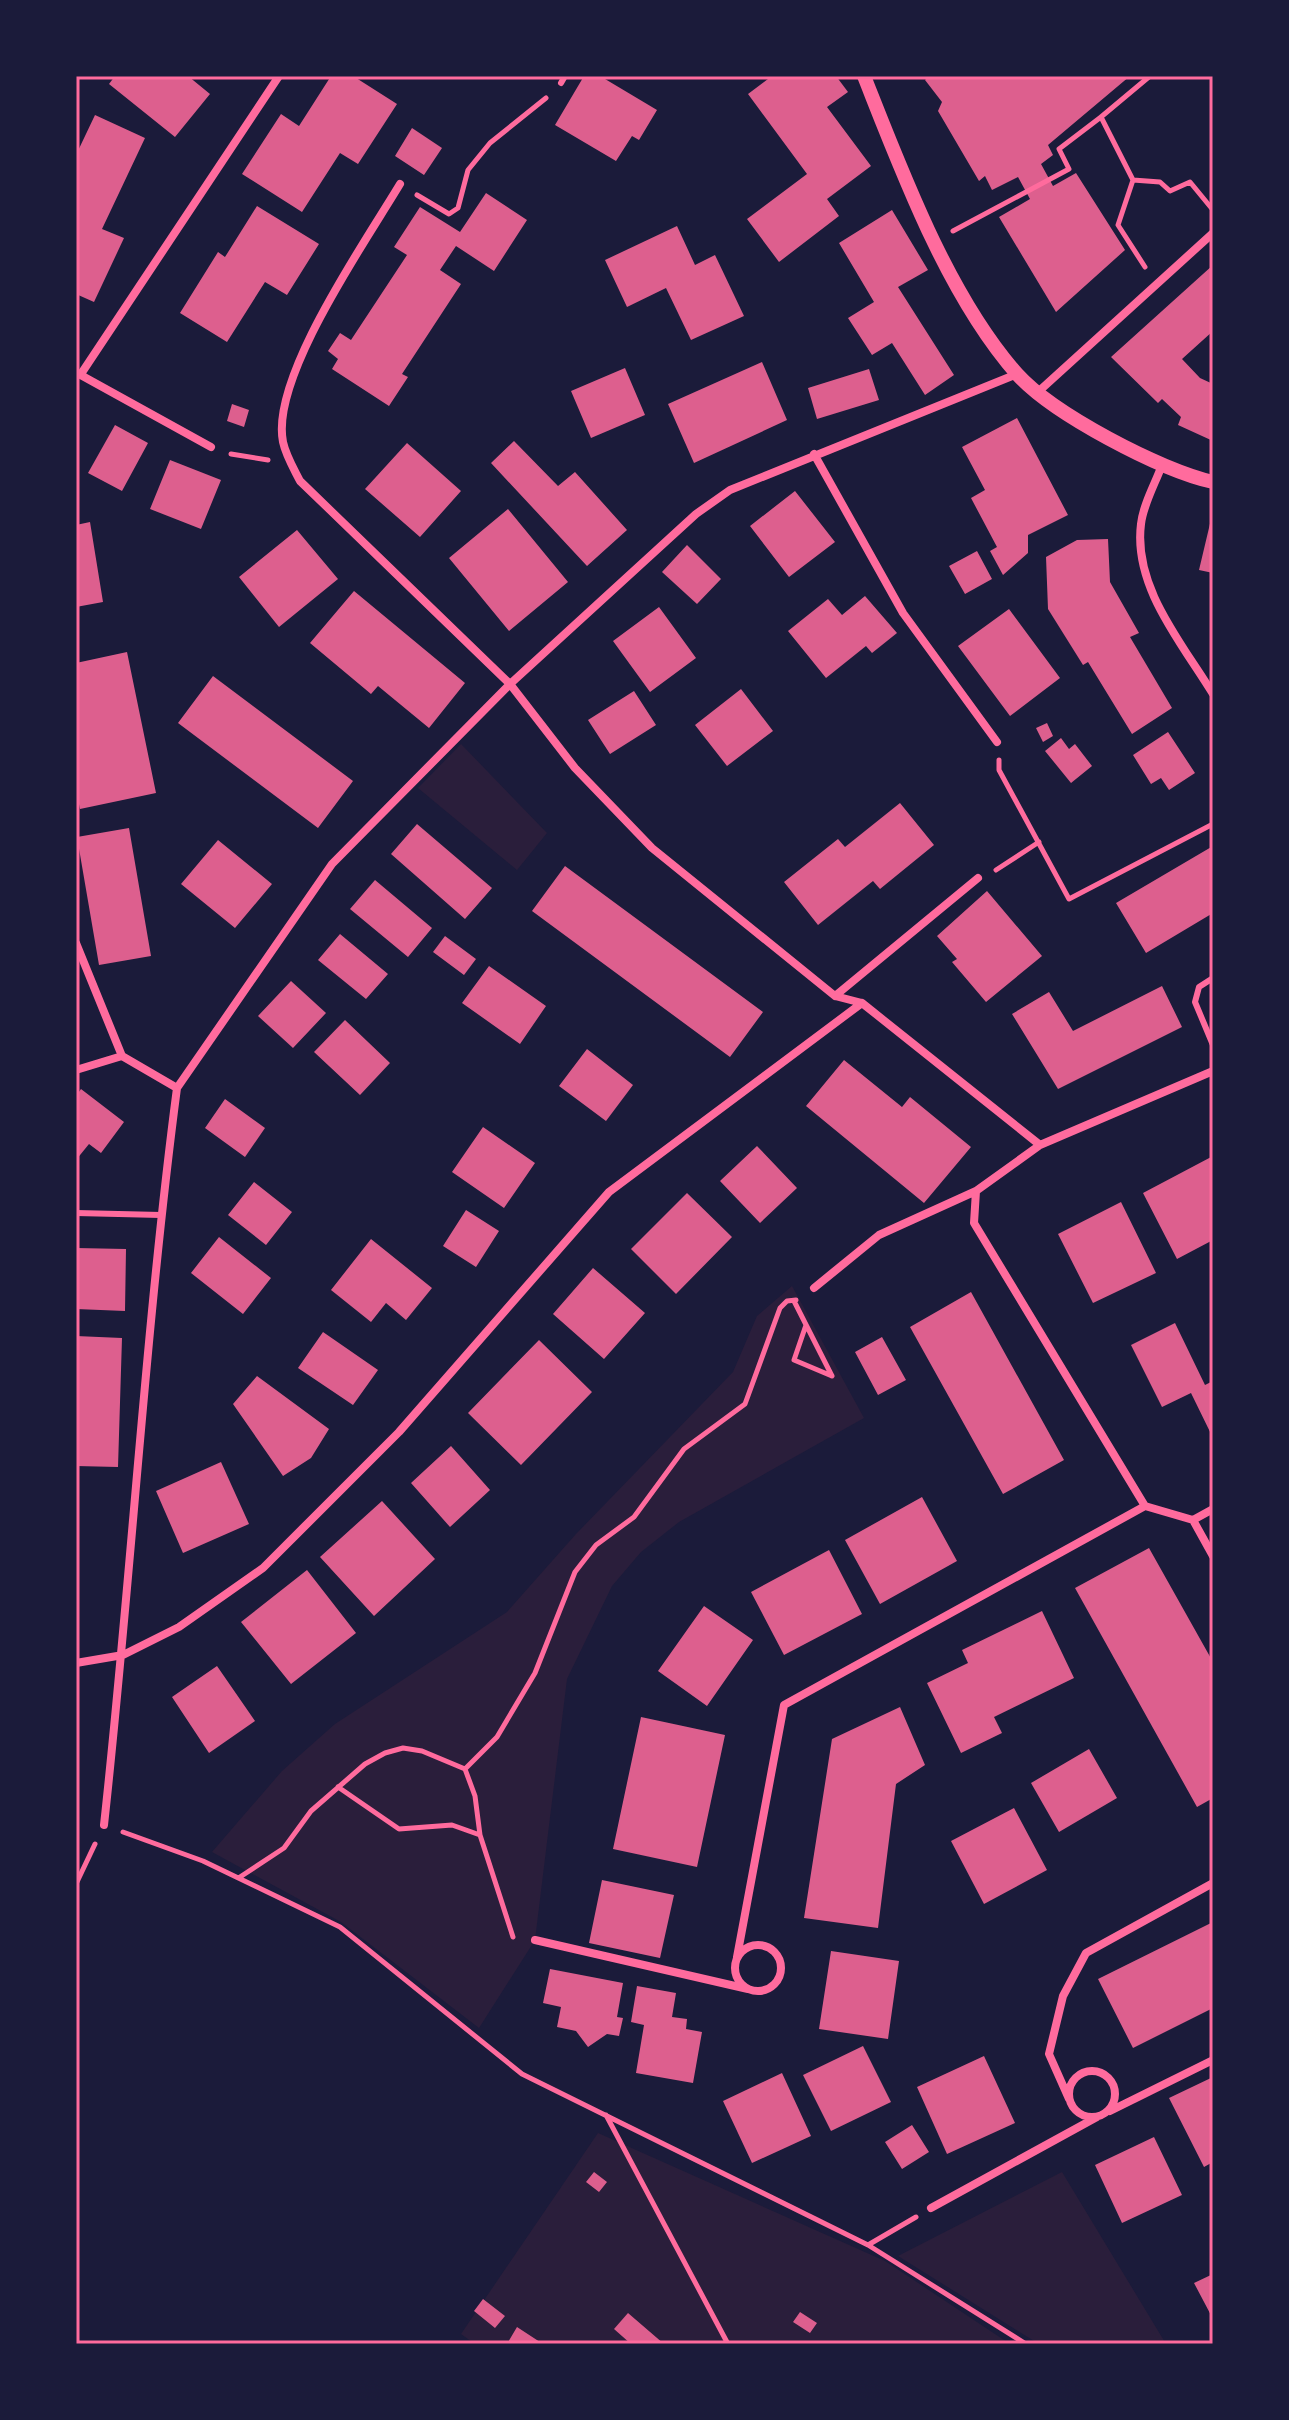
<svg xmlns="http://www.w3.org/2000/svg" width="1289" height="2420" font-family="'Public Sans',sans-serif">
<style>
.green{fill:#2a1e3b}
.building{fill:#dd5f8e}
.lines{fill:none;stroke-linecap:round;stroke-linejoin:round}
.path{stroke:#ff6b9d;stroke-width:5}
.service{stroke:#ff6b9d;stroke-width:6}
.minor{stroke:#ff6b9d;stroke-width:8}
.tertiary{stroke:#ff6b9d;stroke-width:14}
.neatline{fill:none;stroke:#ff6b9d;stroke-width:3}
</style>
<rect width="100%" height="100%" fill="#1b1b3a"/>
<path class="green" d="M461,744L547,833L517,870L418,788Z
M792,1286L864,1418L679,1522L641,1552L612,1586L567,1679L535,1940L479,2028L341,1922L212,1852L282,1771L335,1724L507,1612L576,1534L733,1372L757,1316Z
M598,2133L885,2261L1010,2344H475L461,2334Z
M1062,2172L1166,2344H1039L898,2256Z"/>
<path class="building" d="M115,76H188L210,94L175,137L109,84Z
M331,76H353L397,104L358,164L340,153L302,212L242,174L281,114L299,126Z
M584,76H600L657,110L639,140L632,136L616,161L555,125Z
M772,76H836L848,92L827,107L871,166L827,199L839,216L779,262L747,219L807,174L748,94Z
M929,76H1130L1048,145L1053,155L1041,164L1053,186L1076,173L1125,250L1056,312L999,217L1030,199L1018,177L992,190L985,176L979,181L938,111L942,102L925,80Z
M95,115L145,138L102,229L124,238L94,302L76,294V155Z
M412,128L442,148L424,175L395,156Z
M486,193L527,220L494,271L456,246L440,270L461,284L402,374L408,377L389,406L332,369L338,359L328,351L340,333L351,340L407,255L394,247L420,207L460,232Z
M257,206L319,244L287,295L265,282L227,342L180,313L218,252L225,257Z
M892,210L928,270L898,287L954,375L925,395L892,343L872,355L848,318L874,302L839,243Z
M677,226L695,265L715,255L744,316L691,340L666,288L627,307L605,260Z
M1213,265V331L1182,359L1200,378L1213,384V441L1178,425L1181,417L1162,399L1158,403L1111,357Z
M762,362L787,420L694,463L668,404Z
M625,368L645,415L591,438L571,391Z
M869,369L879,400L817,419L808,388Z
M232,404L249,410L244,427L227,421Z
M1017,418L1068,515L1028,535V553L1003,575L990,551L997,547L971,498L985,490L962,447Z
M115,425L148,443L122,491L88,473Z
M514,441L558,486L575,472L627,530L587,566L491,463Z
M407,443L461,491L420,537L365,489Z
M170,460L221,480L201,529L150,509Z
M795,491L835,542L789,577L750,526Z
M508,509L568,582L509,631L449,558Z
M1213,511V573L1199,570Z
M90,522L103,602L76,607V525Z
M297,530L338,579L279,627L239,577Z
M1108,539L1110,582L1139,633L1130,637L1172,708L1132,734L1088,662L1083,665L1048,609L1046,557L1077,540Z
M687,545L721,579L697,604L662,572Z
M977,551L992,579L965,594L949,566Z
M354,591L465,683L429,728L378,686L371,694L310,643Z
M865,596L897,633L872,653L866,646L826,678L788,631L828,599L842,615Z
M659,607L696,658L650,692L613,641Z
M1009,609L1060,678L1010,716L958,646Z
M127,652L156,793L80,809L76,789V663Z
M213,676L353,781L318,828L178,723Z
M741,689L773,731L727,766L695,725Z
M634,691L656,725L610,754L588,720Z
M1047,723L1053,736L1043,742L1036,728Z
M1168,732L1195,773L1169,790L1161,778L1151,784L1133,755Z
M1061,738L1069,749L1075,744L1092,766L1071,783L1045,751Z
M900,803L934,845L880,889L873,881L818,925L784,882L838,839L845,847Z
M417,824L492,888L465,919L391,854Z
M129,828L151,956L99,965L77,837Z
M218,840L272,884L235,928L181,884Z
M1213,846V913L1146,953L1116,903Z
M565,866L763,1012L730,1057L532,911Z
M375,880L432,928L408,957L350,909Z
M987,891L1042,956L986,1002L952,962L957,959L937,936Z
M340,934L388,974L366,999L318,960Z
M445,936L476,959L464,975L433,952Z
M489,966L546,1006L520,1044L462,1003Z
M291,981L326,1013L293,1048L258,1016Z
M1162,986L1182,1027L1058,1089L1012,1014L1049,992L1073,1031Z
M345,1020L390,1063L360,1095L314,1052Z
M587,1049L633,1085L606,1121L559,1086Z
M844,1060L902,1107L910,1097L971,1147L924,1203L806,1106Z
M81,1089L124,1122L101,1153L89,1144L76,1160V1096Z
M225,1099L265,1128L245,1157L205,1128Z
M483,1127L535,1163L504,1208L452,1172Z
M757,1146L797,1188L760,1223L720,1181Z
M1213,1156V1240L1177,1259L1143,1193Z
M254,1182L292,1212L266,1245L228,1215Z
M687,1193L732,1237L676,1294L631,1249Z
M1121,1202L1156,1273L1093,1303L1058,1234Z
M466,1210L499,1231L476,1267L443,1246Z
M219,1237L271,1278L243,1314L191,1273Z
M371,1239L432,1288L406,1320L386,1303L371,1322L331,1290Z
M76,1248L126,1249L125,1311L76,1309Z
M593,1268L645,1313L604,1359L553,1314Z
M971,1292L1064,1460L1003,1494L910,1327Z
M1175,1323L1205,1385L1213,1381V1438L1191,1393L1162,1407L1131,1345Z
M323,1332L378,1370L353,1405L298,1368Z
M76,1336L122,1338L118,1467L76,1466Z
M882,1337L906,1380L878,1395L855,1352Z
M539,1340L592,1392L521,1465L468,1413Z
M257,1376L329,1429L311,1458L283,1476L233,1404Z
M451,1446L490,1490L450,1527L411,1483Z
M221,1462L249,1524L183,1553L156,1491Z
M922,1497L957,1561L880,1604L845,1540Z
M382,1501L435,1559L374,1616L320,1557Z
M1149,1548L1213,1662V1798L1197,1807L1075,1588Z
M829,1550L862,1614L784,1655L751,1592Z
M307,1570L356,1633L291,1684L241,1622Z
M704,1606L753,1640L707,1706L658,1671Z
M1042,1611L1074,1678L994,1717L1002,1733L961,1753L927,1683L968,1663L962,1650Z
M217,1666L255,1721L209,1753L172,1697Z
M900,1707L925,1765L896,1784L878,1928L804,1918L832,1739Z
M641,1717L725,1735L697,1867L613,1849Z
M1089,1749L1117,1798L1059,1832L1031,1783Z
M1014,1808L1047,1870L984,1904L951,1841Z
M602,1880L674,1895L660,1958L589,1943Z
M1213,1922V2008L1133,2048L1098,1979Z
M831,1951L899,1961L888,2039L819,2029Z
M550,1969L623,1983L617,2017L623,2018L619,2036L607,2034L588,2047L576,2031L557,2027L561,2007L543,2003Z
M637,1986L676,1993L672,2017L687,2019L686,2029L702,2032L693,2083L636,2073L644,2025L631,2022Z
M863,2046L891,2102L831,2131L803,2075Z
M984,2056L1015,2123L947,2154L917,2087Z
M782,2073L811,2136L752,2163L723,2101Z
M1213,2077V2162L1204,2167L1169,2098Z
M912,2125L929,2152L902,2169L885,2142Z
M1154,2137L1182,2195L1122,2223L1095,2165Z
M594,2172L607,2182L599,2192L586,2182Z
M1213,2274V2319L1194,2283Z
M483,2299L505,2316L495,2328L474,2311Z
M800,2312L817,2323L810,2333L793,2322Z
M628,2313L664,2344H631L614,2329Z
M517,2327L543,2344H507Z"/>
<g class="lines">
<path class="path" d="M1150,76L1101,117L1133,180L1160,182L1170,191L1190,182L1213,210
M1133,180L1118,225L1145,267
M417,195L449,214L458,208L468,170L490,143L546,98
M953,231L1069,169L1059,149L1101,117
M231,454L268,460
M999,760V770L1069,899L1213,824
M996,870L1039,842
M794,1301L832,1376
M806,1325L794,1360L832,1376
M465,1769L497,1737L535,1673L575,1572L596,1545L634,1517L684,1449L745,1404L780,1308L787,1301L796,1300
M338,1787L399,1829L452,1825L480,1835
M123,1832L203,1861L340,1927L522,2074L868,2245L1026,2344
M240,1877L284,1848L311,1811L365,1764L385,1753L403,1748L422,1751L465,1769L475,1796L480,1835L513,1937
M76,1884L95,1844
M606,2115L728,2344
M868,2245L916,2217"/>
<path class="service" d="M561,83L565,76
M1213,978L1199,987L1195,1002L1213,1045
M76,1213L161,1215"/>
<path class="minor" d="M400,184C366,241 270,378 283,442C286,456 294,469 300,481L510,684L575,768L652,848L835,996L862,1003L1040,1145
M77,373L211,447
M81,374L279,76
M1038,392L1213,233
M814,454L903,613L997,742
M1162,465C1155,484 1143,505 1141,524C1133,587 1182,643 1213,694
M76,943L122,1056L177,1088C145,1332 131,1580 104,1825
M835,996L978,878
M76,1070L122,1056
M1213,1071L1040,1145L976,1191L974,1223L1145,1506L1193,1520L1213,1556
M177,1088L332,864L510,684L696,514L730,490L1017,374
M814,1288L879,1235L976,1191
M1193,1520L1213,1509
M76,1663L123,1655L179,1627L263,1568L399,1432L609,1192L862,1003
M535,1940L748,1989
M735 1968a23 23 0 1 1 46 0a23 23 0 1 1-46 0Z
M737,1957L784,1705L1145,1506
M1069 2094a23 23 0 1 1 46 0a23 23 0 1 1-46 0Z
M1069,2099L1049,2054L1063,1996L1086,1953L1213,1883
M1110,2111L1213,2060
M931,2208L1097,2117"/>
<path class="tertiary" d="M864,76C902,172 948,296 1017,374C1053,414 1160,470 1213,482"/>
</g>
<rect width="1289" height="2420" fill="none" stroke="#1b1b3a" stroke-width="156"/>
<rect x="78" y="78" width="1133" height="2264" class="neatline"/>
</svg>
